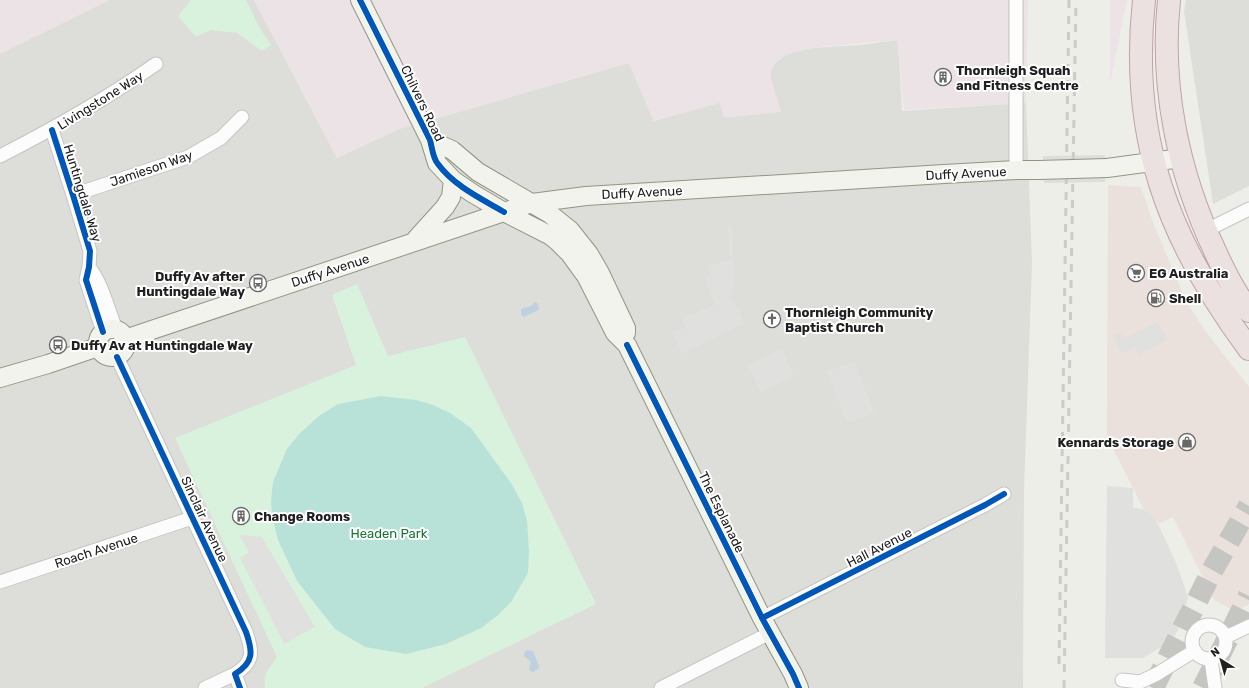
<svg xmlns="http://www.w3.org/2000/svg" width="1249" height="688" font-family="Rubik,sans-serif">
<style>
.residential{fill:#ddddda}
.commercial{fill:#ebe1dc}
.industrial{fill:#ebe3e5}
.park{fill:#d9f2de}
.pitch{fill:#b8e2d8}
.parking{fill:#e0e0de}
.water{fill:#bfd1de}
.pier{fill:#dddddb}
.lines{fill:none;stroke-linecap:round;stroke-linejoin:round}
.highway-tunnel{stroke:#c5c5c1;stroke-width:22;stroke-dasharray:22 11;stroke-linecap:butt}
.street-casing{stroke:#c5c5c3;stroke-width:15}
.secondary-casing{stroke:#919782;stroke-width:20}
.highway-casing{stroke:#c1a3a5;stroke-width:24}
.street{stroke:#fcfcfc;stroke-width:13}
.secondary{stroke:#f1f3ec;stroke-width:18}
.highway{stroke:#eae1e0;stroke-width:22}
.rail{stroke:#cbcbca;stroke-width:3;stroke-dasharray:8 8;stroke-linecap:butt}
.secondary-bridge-casing{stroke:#919782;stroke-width:20;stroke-linecap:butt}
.secondary-bridge{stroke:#f1f3ec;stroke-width:18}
.cycleway-casing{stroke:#fff;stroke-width:8}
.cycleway{stroke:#0057b8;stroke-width:6}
.labels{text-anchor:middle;stroke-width:4;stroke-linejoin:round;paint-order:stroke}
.poi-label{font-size:13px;font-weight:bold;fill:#202020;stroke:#fff;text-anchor:start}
.street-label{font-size:13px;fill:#202020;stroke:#fff}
.park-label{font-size:13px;fill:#157731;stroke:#fff}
</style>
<rect width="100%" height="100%" fill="#eeeee9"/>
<path class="residential" d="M109,0H254L337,158L399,129L629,63L654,121L720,102L781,112L771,79V70L776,62L787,54L812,48L860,45L898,40L902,111L1026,103L1032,263L1024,491L1023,688H0V54Z
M1186,0H1249V186L1213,204L1184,11Z"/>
<path class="commercial" d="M1108,185L1141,187L1153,222L1186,301L1204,329L1249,387V604L1235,611L1214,600L1173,517L1159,524L1143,508L1107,437Z"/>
<path class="industrial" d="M0,0H109L0,54Z
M254,0H1028L1026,103L904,110L897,40L812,48L787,54L776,62L771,70V79L781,112L724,118L720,103L654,121L629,63L399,129L337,158Z
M1110,0H1127L1110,85Z"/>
<path class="park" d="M191,0H246L259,27L271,45L262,51L237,33L211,30L196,37L178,16Z
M357,284L388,356L465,337L596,604L422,688H265C262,675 270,667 277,657L175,438L356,365L332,295Z"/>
<path class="pitch" d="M381,396L416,400L433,405L450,413L471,428L511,483L522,503L527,521L529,551L528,573L511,602L498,615L481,628L446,644L406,654L365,647L335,629L297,581L278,540L272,516L271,501L273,482L287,449L299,434L319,416L338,404Z"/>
<path class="parking" d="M728,226H732L735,282L732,289L731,296L745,323L682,354L672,332L685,328L681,318L715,305L704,277L711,274L708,267L730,259Z
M1155,323H1159L1167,340L1139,354L1135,347L1122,354L1113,336L1121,332L1124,339Z
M782,349L794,376L760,392L748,365Z
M854,361L874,413L847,423L827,372Z
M1107,486L1133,488V508L1143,509L1153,517L1159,526L1177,565L1188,597L1182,622L1172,641L1143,658H1105Z
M239,535L262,537L315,627L284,644L240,558L249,552Z"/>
<path class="water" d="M535,302L538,304L539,310L523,317L521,314V309L531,306Z
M527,650L533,651L539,666V668L533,672L530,671L529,668L531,662L524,656L525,652Z"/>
<path class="pier" d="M1105,155V182L1044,183L1043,156Z"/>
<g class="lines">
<path class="highway-tunnel" d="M1153,688L1212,571L1249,506
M1203,688L1249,596"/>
<g class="street-casing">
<path id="street" d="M52,130L73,195L90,251L89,267L86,280L103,332
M0,156C55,128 106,99 156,64
M1016,170V0
M73,195L188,157L221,138L242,117
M1205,231L1249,209
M89,267C102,283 108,310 116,329
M117,357L246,632C253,652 254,662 235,674L240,688
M0,582L192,518
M762,618L985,505L1004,494
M1192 642a17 17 0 1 1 34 0a17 17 0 1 1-34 0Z
M1226,637L1249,626
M1211,660L1215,688
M1122,680L1140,682L1157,674L1194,651
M205,688L235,674
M661,688L770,633"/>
</g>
<g class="secondary-casing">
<path id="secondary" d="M360,0L430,140L437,163L453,180L472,193L504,212L551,236L557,241L570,254L586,276L615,333L627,345L762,618L793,674L799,688
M430,140L452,150L478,172L550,214L570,230L589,254L600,273L626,328V333
M1107,168L1181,158
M416,239L445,207L451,197L453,180
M98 343a14 14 0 1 1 28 0a14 14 0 1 1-28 0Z
M125,339L504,212L532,203L586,196L944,174L1016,170H1039
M0,378L48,364L98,347"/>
</g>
<g class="highway-casing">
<path id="highway" d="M1144,0C1129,137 1168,240 1249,349
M1169,0C1160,86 1178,173 1215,251C1224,271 1235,293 1249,311"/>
</g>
<use href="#street" class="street"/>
<use href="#secondary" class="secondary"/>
<use href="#highway" class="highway"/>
<path class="rail" d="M1059,664L1069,0
M1064,688L1076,0"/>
<g class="secondary-bridge-casing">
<path id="secondary-bridge" d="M1039,170L1107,168"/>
</g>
<use href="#secondary-bridge" class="secondary-bridge"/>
<g class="cycleway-casing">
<path id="cycleway" d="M360,0L430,140C432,147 433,159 438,164C454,186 482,199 504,212
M52,130L73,195L90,251L89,267L86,280L103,332
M627,345L762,618L793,674L799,688
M117,357L246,632C253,652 254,662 235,674L240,688
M762,618L985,505L1004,494"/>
</g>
<use href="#cycleway" class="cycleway"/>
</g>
<defs>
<g id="building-ring" transform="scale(0.9)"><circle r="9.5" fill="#fff" stroke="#686866" stroke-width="1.5"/><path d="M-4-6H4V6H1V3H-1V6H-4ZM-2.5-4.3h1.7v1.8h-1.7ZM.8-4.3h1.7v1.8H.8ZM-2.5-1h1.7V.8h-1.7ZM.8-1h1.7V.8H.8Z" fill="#686866"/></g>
<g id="supermarket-ring" transform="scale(0.9)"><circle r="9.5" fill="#fff" stroke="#686866" stroke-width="1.5"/><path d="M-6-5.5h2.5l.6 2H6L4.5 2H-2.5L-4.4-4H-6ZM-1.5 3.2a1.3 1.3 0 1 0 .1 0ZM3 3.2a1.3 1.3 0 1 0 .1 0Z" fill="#686866"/></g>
<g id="bus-ring" transform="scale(0.9)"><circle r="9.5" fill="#fff" stroke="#686866" stroke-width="1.5"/><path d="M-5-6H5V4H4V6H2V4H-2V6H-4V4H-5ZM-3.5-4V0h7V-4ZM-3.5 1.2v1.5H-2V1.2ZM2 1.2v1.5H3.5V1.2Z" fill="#686866"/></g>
<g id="fuel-ring" transform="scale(0.9)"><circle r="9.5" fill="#fff" stroke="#686866" stroke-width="1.5"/><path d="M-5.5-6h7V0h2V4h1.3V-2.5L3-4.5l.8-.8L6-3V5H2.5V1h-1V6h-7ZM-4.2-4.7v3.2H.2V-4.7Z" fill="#686866"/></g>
<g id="church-ring" transform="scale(0.9)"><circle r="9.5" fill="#fff" stroke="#686866" stroke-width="1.5"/><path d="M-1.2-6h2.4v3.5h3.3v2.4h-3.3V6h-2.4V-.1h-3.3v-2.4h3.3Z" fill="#686866"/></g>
<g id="shop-ring" transform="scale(0.9)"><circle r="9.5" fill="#fff" stroke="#686866" stroke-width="1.5"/><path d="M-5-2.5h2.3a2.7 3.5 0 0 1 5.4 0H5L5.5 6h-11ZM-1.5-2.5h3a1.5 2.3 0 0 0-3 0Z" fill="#686866"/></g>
</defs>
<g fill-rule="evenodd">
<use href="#building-ring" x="943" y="77"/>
<use href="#supermarket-ring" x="1136" y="273"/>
<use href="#bus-ring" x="258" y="283"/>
<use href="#fuel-ring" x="1156" y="298"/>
<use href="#church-ring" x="772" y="319"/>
<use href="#bus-ring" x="58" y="345"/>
<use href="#shop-ring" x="1187" y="442"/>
<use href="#building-ring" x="241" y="516"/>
</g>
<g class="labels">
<g class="poi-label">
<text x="956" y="75">Thornleigh Squah<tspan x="956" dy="15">and Fitness Centre</tspan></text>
<text x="1149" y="278">EG Australia</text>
<text x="245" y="281" text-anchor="end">Duffy Av after<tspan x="245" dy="15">Huntingdale Way</tspan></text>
<text x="1169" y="303">Shell</text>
<text x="785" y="317">Thornleigh Community<tspan x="785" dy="15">Baptist Church</tspan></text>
<text x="71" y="350">Duffy Av at Huntingdale Way</text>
<text x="1174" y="447" text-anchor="end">Kennards Storage</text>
<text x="254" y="521">Change Rooms</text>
</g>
<g class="street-label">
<text transform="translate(100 100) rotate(-32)" y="5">Livingstone Way</text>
<text transform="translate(423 103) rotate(64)" y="5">Chilvers Road</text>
<text transform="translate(151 168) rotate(-19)" y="5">Jamieson Way</text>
<text transform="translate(966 173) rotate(-3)" y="5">Duffy Avenue</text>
<text transform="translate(642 192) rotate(-3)" y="5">Duffy Avenue</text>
<text transform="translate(83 193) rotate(73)" y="5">Huntingdale Way</text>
<text transform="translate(330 270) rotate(-18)" y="5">Duffy Avenue</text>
<text transform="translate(722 512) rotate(64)" y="5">The Esplanade</text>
<text transform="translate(205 519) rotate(65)" y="5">Sinclair Avenue</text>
<text transform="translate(879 547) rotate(-27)" y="5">Hall Avenue</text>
<text transform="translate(96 550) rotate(-18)" y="5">Roach Avenue</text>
</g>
<g class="park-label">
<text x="389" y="538">Headen Park</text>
</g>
</g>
<g transform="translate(1221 660) rotate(323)" stroke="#ffffff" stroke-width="3" paint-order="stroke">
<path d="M0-3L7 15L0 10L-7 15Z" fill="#202020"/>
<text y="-6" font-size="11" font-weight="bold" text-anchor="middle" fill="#202020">N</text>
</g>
</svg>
